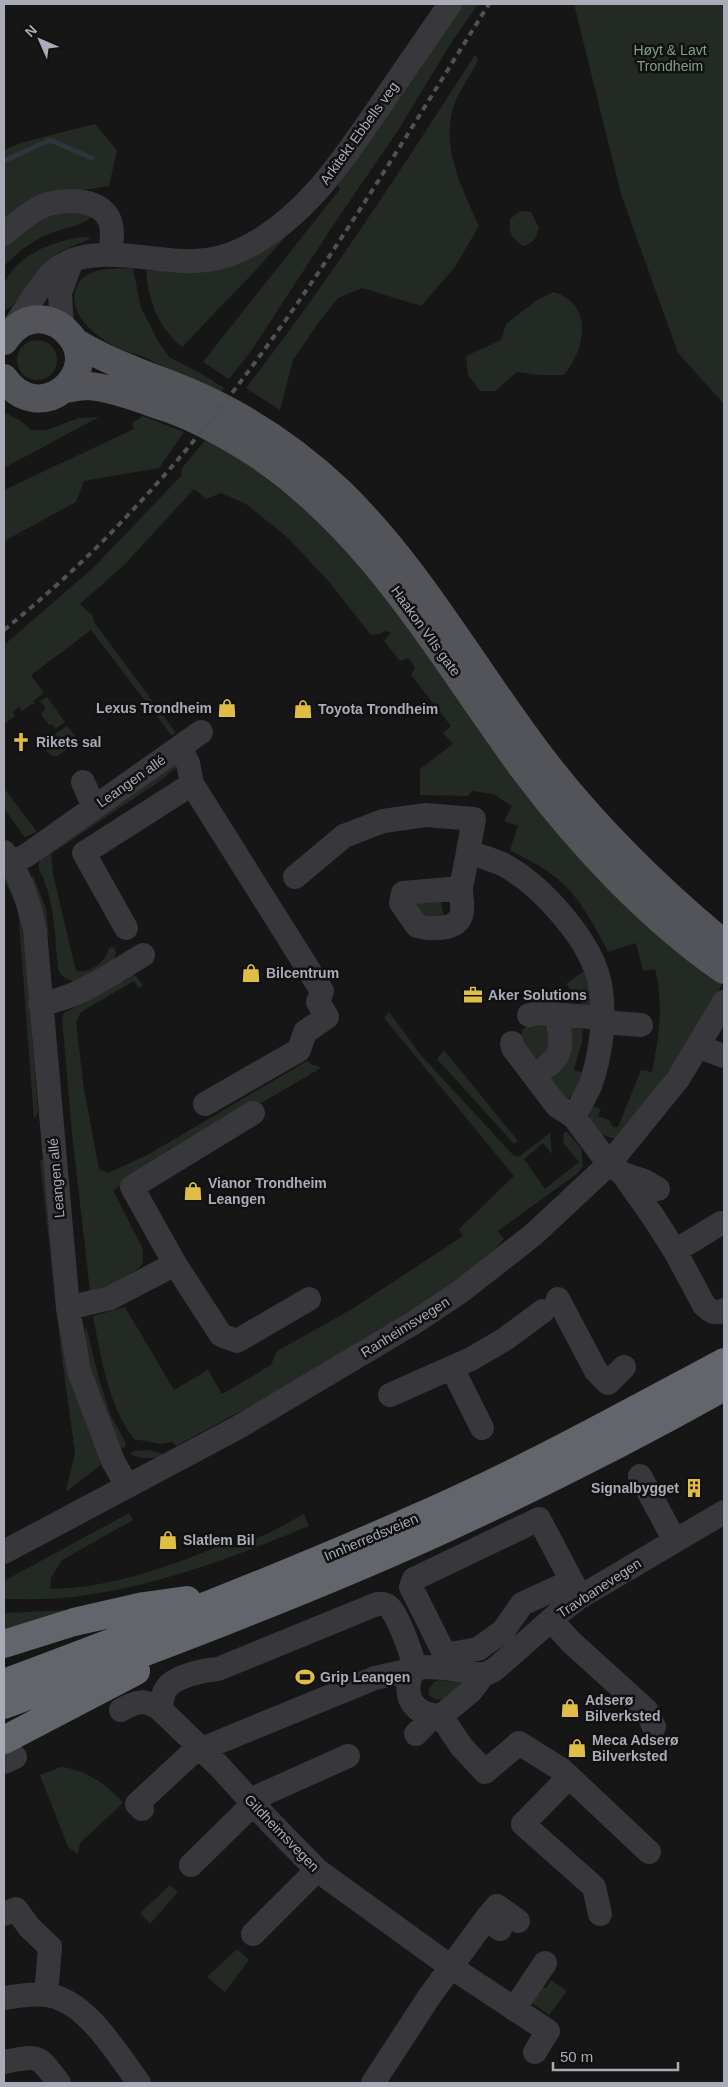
<svg xmlns="http://www.w3.org/2000/svg" width="728" height="2087" font-family="Helvetica,sans-serif">
<style>
.green{fill:#222a23}
.lines{fill:none;stroke-linecap:round;stroke-linejoin:round}
.stream{stroke:#2f353c;stroke-width:5}
.minor{stroke:#37373c;stroke-width:24}
.major{stroke:#53545a;stroke-width:28}
.highway{stroke:#63656c;stroke-width:28}
.rail{stroke:#505157;stroke-width:4;stroke-dasharray:6 5;stroke-linecap:butt}
.labels{text-anchor:middle;stroke-width:5;stroke-linejoin:round;paint-order:stroke}
.park-label{font-size:14px;fill:#829f87;stroke:#111112}
.street-label{font-size:14px;fill:#a9abb6;stroke:#111112}
.poi-label{font-size:14px;font-weight:bold;fill:#a9abb6;stroke:#111112;text-anchor:start}
</style>
<rect width="100%" height="100%" fill="#161617"/>
<path class="green" d="M460,4H478L451,43L397,132L336,221L251,351L229,379L203,362L340,189L337,184Z
M574,4H724V404L678,353L621,194Z
M475,55L478,60C471,75 458,92 453,108C441,149 463,190 479,226L455,267L421,306L362,288L338,298L319,322L293,360L280,410L246,388C329,281 402,168 475,55Z
M95,124L117,150L109,186L59,194L4,225V150L20,143Z
M70,209L93,216C82,226 70,226 57,231C35,238 20,250 4,266V243L44,216Z
M520,211L531,212L539,228C536,238 534,243 523,246C511,238 509,233 510,219Z
M308,212L255,271L182,347C158,327 148,300 146,270L171,271Z
M83,237L92,238L59,252L11,307L4,310V283C19,254 52,241 83,237Z
M133,268L141,308L158,341L169,357L200,373L224,388L220,393C194,382 169,369 144,357C137,354 129,353 122,350C102,341 68,317 75,292C82,266 110,269 133,268Z
M554,292C594,305 586,348 564,375H540L517,372L495,391H480L468,375L466,356L501,340L506,324L537,300Z
M17 360a20 20 0 1 1 40 0a20 20 0 1 1-40 0Z
M4,412L21,421L31,430H47L79,418L99,417L4,468Z
M143,416L184,432L159,468L84,481L76,502L4,541V490L134,429L132,423Z
M206,439L249,465L316,517L723,983C693,1039 657,1092 615,1138C599,1138 585,1120 590,1105L601,1109L598,1116L609,1120L613,1127H618L641,1070L652,1072C659,1037 664,1004 655,969L643,971L636,943L608,952C593,923 576,889 547,871C535,863 522,857 510,850L518,826L504,821L512,806L493,794L472,791L468,796L420,795V769L453,744L443,733L451,726L411,675L415,667L408,658L400,661L384,641L391,633L385,631L380,634L371,635L330,583L288,538L246,504L221,493L206,499L194,489L125,564L80,604L93,616L94,622L176,733L171,735L91,630L31,675L44,693L33,701L35,704L34,705L32,704L22,711L19,707L13,712L15,716L4,724V645L93,568L181,476L182,468Z
M47,697L65,722L55,729L52,724L49,725L41,714L46,708L40,701Z
M67,726L79,741L57,756H51L41,744Z
M179,758L177,767L160,781L51,854L53,874L76,971C91,973 105,963 109,948L114,947C124,965 90,975 78,982C69,980 61,978 58,969C55,941 55,910 45,883C41,870 34,868 43,855Z
M4,788L37,832L25,837L23,835L4,808Z
M4,870C24,914 27,961 30,1008C33,1043 35,1077 38,1112L34,1119L18,909L4,879Z
M33,875L46,909L49,938L31,880Z
M440,897L445,922L432,925L418,910L416,900Z
M588,968L595,1006H579L582,1004L566,984Z
M132,974L137,977L143,986L139,988L134,981L81,1012L76,1022L84,1089L99,1169L108,1173L149,1154L307,1061L312,1065H316L321,1068L113,1190L143,1249V1262L139,1268L128,1275L110,1285L90,1291L72,1134L62,1017L64,1013Z
M389,1012L420,1054L514,1156H520L550,1133L552,1154L543,1143L524,1159L545,1189L579,1162L564,1144L563,1134L566,1131L581,1148L583,1166L578,1173L498,1231L504,1239L481,1265L411,1311L282,1389L176,1446L172,1442L161,1444L134,1439C108,1405 101,1357 93,1316L125,1307L174,1390L208,1370L222,1394L271,1365L277,1351L352,1309L463,1236L459,1229L514,1176L384,1018Z
M533,1021L551,1026L555,1044L542,1057H533L520,1044C520,1032 523,1027 533,1021Z
M564,1027L583,1029L582,1042L574,1070L586,1074L579,1087L566,1101L546,1077Z
M444,1050L518,1141L514,1144L437,1059Z
M43,1159L53,1253L100,1453L101,1465L67,1491L66,1490L75,1453L61,1351L40,1161Z
M86,1326L99,1379L111,1416L126,1443L124,1449L119,1446L90,1367L83,1337Z
M148,1450L164,1454C154,1460 140,1459 130,1454L134,1451Z
M129,1513L133,1520L62,1560L51,1578L50,1589C114,1588 172,1565 230,1542L233,1548L269,1533L304,1514L309,1526C231,1558 156,1587 72,1597C50,1600 26,1599 4,1599V1581Z
M72,1610L4,1638V1613Z
M440,1680L460,1683L461,1685C452,1693 441,1707 429,1695L428,1690L434,1682Z
M61,1767C84,1769 108,1785 123,1803L80,1843L78,1854L68,1847L40,1775Z
M170,1885L178,1892L150,1924L140,1913Z
M237,1949L249,1960L225,1992L207,1977Z
M551,1980L567,1991L549,2015L528,2000L538,1984L546,1988Z"/>
<g class="lines">
<path class="stream" d="M4,161L50,140L92,158"/>
<path class="minor" d="M4,234C18,223 34,207 52,203C71,199 101,199 110,221C114,232 111,244 110,255
M62,327L60,293L72,260
M11,331C22,315 42,281 55,270C88,243 145,260 184,261C204,262 225,258 243,249C305,219 346,156 384,100C406,68 428,36 450,4
M180,747L188,763L192,784
M83,782L94,807
M4,852C21,876 29,903 35,931L68,1308L79,1371L113,1461L127,1486
M12,863L27,855L201,732
M295,877L344,836L383,821L426,815L474,819L468,852C479,856 492,859 504,865C541,885 592,941 600,984C606,1017 601,1056 590,1086C585,1097 579,1107 574,1117L609,1164L623,1174L654,1218L675,1251L704,1305C710,1311 715,1315 724,1310
M461,888C461,896 463,905 462,912C459,932 430,929 417,926L401,903L403,893L461,888L468,852
M126,928L84,853L192,784L322,991L318,1002L327,1017L305,1032L299,1050L205,1104
M40,1004C78,998 111,974 143,955
M529,1015L540,1013L602,1018
M602,1022L641,1025
M512,1043L513,1048L557,1106L574,1117
M699,1047L724,1056
M534,1074C566,1057 562,1047 557,1015
M623,1174L644,1181L658,1189
M675,1251L721,1223
M175,1264L221,1335L237,1341L309,1299
M558,1299L596,1371L608,1383L624,1367
M68,1308L110,1298L175,1264L132,1187L253,1113
M452,1368L482,1428
M390,1395L471,1359L505,1339L543,1311
M640,1476L675,1541
M4,1552L237,1428L415,1322L460,1292L534,1234L609,1164L678,1079L724,1002
M551,1620L571,1642L647,1711L654,1727
M445,1655L478,1649L503,1631L522,1604L572,1581
M446,1668L445,1655L411,1587L414,1579L539,1519L580,1597
M160,1709C162,1702 162,1694 166,1689C174,1676 204,1670 218,1669L377,1604C381,1604 385,1603 388,1606C397,1612 413,1656 414,1667C414,1672 410,1677 409,1682C405,1704 421,1716 441,1716L471,1691L483,1675
M121,1710C136,1701 145,1699 160,1709L219,1766L270,1822L317,1870L451,1967L548,2031L535,2052
M441,1716L461,1746L485,1772L519,1743L562,1770L649,1852
M416,1734L433,1716
M4,1762L15,1757
M569,1777L523,1824L594,1887L600,1914
M261,1795L348,1756
M142,1809L137,1804L192,1753L375,1678L424,1667L446,1668L483,1675L494,1670L560,1612L580,1597L724,1512
M191,1865L253,1804
M4,1914L16,1909L29,1927L50,1947L46,1995
M486,1919L497,1906L518,1921
M253,1934L317,1870
M4,1998C17,1996 33,1993 46,1995C86,1999 117,2054 139,2083
M514,2009L545,1963
M4,2062C40,2055 37,2054 59,2083
M373,2083L429,1997L486,1919L500,1929"/>
<path class="major" d="M4,341C14,327 27,316 46,320C55,322 62,326 68,333C105,371 40,430 4,378
M77,343C112,364 151,376 189,392C243,415 296,450 339,491C421,570 475,672 544,761C597,830 658,889 724,944
M65,389C72,388 80,386 88,386C108,387 139,398 158,405C192,415 222,432 252,451C373,530 441,657 525,771C579,843 650,919 724,970"/>
<path class="highway" d="M4,1644L74,1622L144,1606L187,1600
M4,1683C143,1631 281,1578 416,1518C522,1472 623,1416 724,1362
M4,1705C146,1652 289,1599 427,1537C528,1491 628,1441 724,1387
M4,1740L136,1671"/>
<path class="rail" d="M4,630C47,595 89,557 127,516C272,364 378,180 489,4"/>
</g>
<defs>
<g id="shop-bare" transform="scale(1.5)"><path d="M-5-2.5h2.3a2.7 3.5 0 0 1 5.4 0H5L5.5 6h-11ZM-1.5-2.5h3a1.5 2.3 0 0 0-3 0Z" fill="#e0bd45" stroke="#111112" stroke-width="2.5" paint-order="stroke"/></g>
<g id="church-bare" transform="scale(1.5)"><path d="M-1.2-6h2.4v3.5h3.3v2.4h-3.3V6h-2.4V-.1h-3.3v-2.4h3.3Z" fill="#e0bd45" stroke="#111112" stroke-width="2.5" paint-order="stroke"/></g>
<g id="office-bare" transform="scale(1.5)"><path d="M-6-3h4V-5.5h4V-3h4V5H-6ZM-1-4.5V-3h2v-1.5ZM-6 0V1H6V0Z" fill="#e0bd45" stroke="#111112" stroke-width="2.5" paint-order="stroke"/></g>
<g id="building-bare" transform="scale(1.5)"><path d="M-4-6H4V6H1V3H-1V6H-4ZM-2.5-4.3h1.7v1.8h-1.7ZM.8-4.3h1.7v1.8H.8ZM-2.5-1h1.7V.8h-1.7ZM.8-1h1.7V.8H.8Z" fill="#e0bd45" stroke="#111112" stroke-width="2.5" paint-order="stroke"/></g>
<g id="stadium-bare" transform="scale(1.5)"><path d="M0-5a6.5 5 0 1 0 0 10a6.5 5 0 1 0 0-10ZM-3.5-1.8h7v3.6h-7Z" fill="#e0bd45" stroke="#111112" stroke-width="2.5" paint-order="stroke"/></g>
</defs>
<g fill-rule="evenodd">
<use href="#shop-bare" x="227" y="708"/>
<use href="#shop-bare" x="303" y="709"/>
<use href="#church-bare" x="21" y="742"/>
<use href="#shop-bare" x="251" y="973"/>
<use href="#office-bare" x="473" y="995"/>
<use href="#shop-bare" x="193" y="1191"/>
<use href="#building-bare" x="694" y="1488"/>
<use href="#shop-bare" x="168" y="1540"/>
<use href="#stadium-bare" x="305" y="1677"/>
<use href="#shop-bare" x="570" y="1708"/>
<use href="#shop-bare" x="577" y="1748"/>
</g>
<g class="labels">
<g class="park-label">
<text x="670" y="55">Høyt &amp; Lavt<tspan x="670" dy="16">Trondheim</tspan></text>
</g>
<g class="street-label">
<text transform="translate(359 133) rotate(-54)" y="5">Arkitekt Ebbells veg</text>
<text transform="translate(426 631) rotate(54)" y="5">Haakon VIIs gate</text>
<text transform="translate(131 781) rotate(-35)" y="5">Leangen allé</text>
<text transform="translate(56 1178) rotate(-95)" y="5">Leangen allé</text>
<text transform="translate(405 1327) rotate(-32)" y="5">Ranheimsvegen</text>
<text transform="translate(371 1537) rotate(-23)" y="5">Innherredsveien</text>
<text transform="translate(599 1588) rotate(-33)" y="5">Travbanevegen</text>
<text transform="translate(282 1833) rotate(46)" y="5">Gildheimsvegen</text>
</g>
<g class="poi-label">
<text x="212" y="713" text-anchor="end">Lexus Trondheim</text>
<text x="318" y="714">Toyota Trondheim</text>
<text x="36" y="747">Rikets sal</text>
<text x="266" y="978">Bilcentrum</text>
<text x="488" y="1000">Aker Solutions</text>
<text x="208" y="1188">Vianor Trondheim<tspan x="208" dy="16">Leangen</tspan></text>
<text x="679" y="1493" text-anchor="end">Signalbygget</text>
<text x="183" y="1545">Slatlem Bil</text>
<text x="320" y="1682">Grip Leangen</text>
<text x="585" y="1705">Adserø<tspan x="585" dy="16">Bilverksted</tspan></text>
<text x="592" y="1745">Meca Adserø<tspan x="592" dy="16">Bilverksted</tspan></text>
</g>
</g>
<rect width="728" height="2087" fill="none" stroke="#a9abb6" stroke-width="10"/>
<g transform="translate(40 40) rotate(315)" stroke="#111112" stroke-width="4" paint-order="stroke">
<path d="M0-4L9 19L0 12L-9 19Z" fill="#a9abb6"/>
<text y="-8" font-size="14" font-weight="bold" text-anchor="middle" fill="#a9abb6">N</text>
</g>
<path d="M553 2062v8h125v-8" fill="none" stroke="#a9abb6" stroke-width="2.5"/>
<text x="560" y="2062" font-size="15" fill="#a9abb6" stroke="#111112" stroke-width="4" paint-order="stroke">50 m</text>
</svg>
